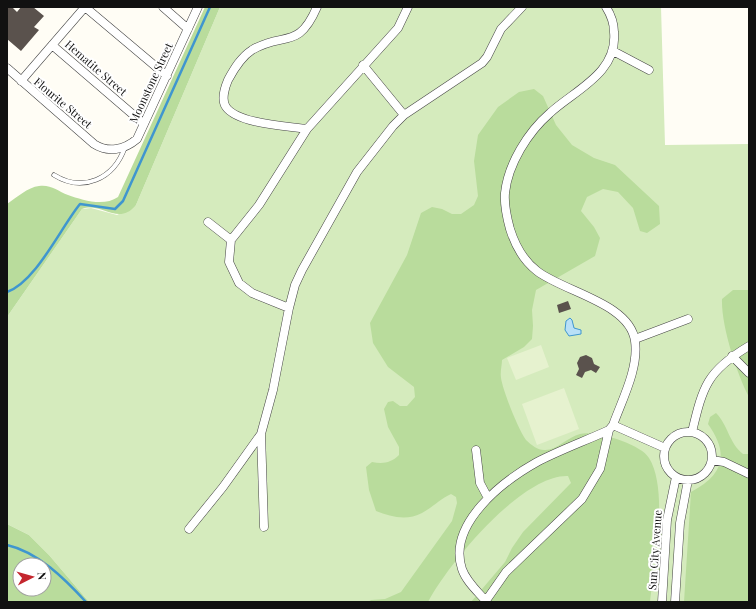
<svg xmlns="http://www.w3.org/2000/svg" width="756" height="609" font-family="'Playfair Display',serif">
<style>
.green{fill:#d5ebbd}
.forest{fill:#b9dc9c;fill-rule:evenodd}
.pitch{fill:#e6f2cf}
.water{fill:#b9e0f7;stroke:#3f96cf}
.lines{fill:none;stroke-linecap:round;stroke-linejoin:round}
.stream{stroke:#3f96cf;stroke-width:2.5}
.building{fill:#5a524d}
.lane-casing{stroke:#444;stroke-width:5}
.street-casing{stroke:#444;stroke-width:9}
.lane{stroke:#fff;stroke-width:4}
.street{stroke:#fff;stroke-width:8}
.labels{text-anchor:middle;stroke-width:4;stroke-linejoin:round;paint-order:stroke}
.street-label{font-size:11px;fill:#111;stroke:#fff}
</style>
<rect width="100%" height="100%" fill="#fffdf5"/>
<path class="green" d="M220,7H661L665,145L749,144V602H89L49,555L29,535L7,524V317L82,209L91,208L117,215L136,205Z"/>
<path class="forest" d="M205,7H220L136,205C118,227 101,201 82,209L7,317V204C16,198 28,187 39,186C50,184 58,191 68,195C82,200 104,207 118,197Z
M534,89L543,96L556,125L572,145L594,158L615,165L659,206L660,224L647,233L640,231L633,208L618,192L603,189L587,197L581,211L594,227L600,238L595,256L536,290L532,310L533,326L532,339L524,347L502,360C502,365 500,372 501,378C503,391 518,429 526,440C531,445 538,450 544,450C556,451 568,437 580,434C595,430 641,444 649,458C669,490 654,565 650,602H471L505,562L512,548L523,532L571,483L568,476C522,474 448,564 428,602H368L371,600L385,599L401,592L452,521L457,503L456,497L451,494C440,499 433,507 422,513C407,521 391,517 376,511L369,490L366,467L372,462C383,464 391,463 399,455V447L388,427L384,409L388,402L393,401L400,406H407L415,397L414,387L388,367L373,343L370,323L407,255L421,213L432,207L442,209L452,214H461L474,205L478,196L474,161L478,135L498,107L519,92Z
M733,290H749V397C737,374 721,326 722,299Z
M716,413C728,425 729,443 743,454H749V602H684L691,492C723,475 730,455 708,424L710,417Z
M7,524L29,535L49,555L89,602H7ZM20,565H44V589H20Z"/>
<path class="pitch" d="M541,345L549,367L516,380L507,358Z
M564,388L579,429L537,445L522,404Z"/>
<path class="water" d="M570,318L572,320L574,328L581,330V334L569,336L565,330L566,321Z"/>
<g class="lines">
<path class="stream" d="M7,292C36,282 61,227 80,204L115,209L123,201L210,7
M7,545C38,552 65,579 86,602"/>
</g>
<path class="building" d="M7,7H12L17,12L21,7H33L44,16L34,27L39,30L21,51L7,39Z
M568,301L571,309L559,313L557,305Z
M586,355L592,358L594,364L600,367L596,373L591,370L585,372L582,378L576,375L579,369L577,363L580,357Z"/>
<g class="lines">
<g class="lane-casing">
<path id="lane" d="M54,175C83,193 114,179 125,147"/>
</g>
<g class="street-casing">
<path id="street" d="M85,7L167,76
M163,7L188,29
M52,45L144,124
M613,51L649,70
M363,65L404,115
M7,68L94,144C108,153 124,150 137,139L198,7
M21,81L85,7
M307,129C287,126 238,124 226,107C221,100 225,87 228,80C234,69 241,57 252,50C284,31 298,51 317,7
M208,222L231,240
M289,308L252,293L239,283L229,262L231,240L259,205L307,129L398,28L408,7
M635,339L688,319
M732,356L749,373
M613,425L665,448
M664 456a24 24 0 1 1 48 0a24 24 0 1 1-48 0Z
M692,432C703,386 707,371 749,346
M476,450L480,483L488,498
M712,460L724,462L749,474
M264,527L261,434L273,390L289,308L295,285L302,270L357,172L393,126L404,115L482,63L487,57L501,29L522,7
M189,529L223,487L261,434
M485,600C477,591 466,581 462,569C447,524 503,481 537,462C560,450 585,441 609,430
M485,602L506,572L582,499L600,469L609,430L613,425C622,400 639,368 635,341C630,303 564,292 537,271C524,261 515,245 510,229C507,218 504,205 505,193C508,164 528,132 550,113C575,90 618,73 614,32C614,22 611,15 606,7
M662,602L667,520L676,477
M675,602L680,523L688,480"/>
</g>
<use href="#lane" class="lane"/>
<use href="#street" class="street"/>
</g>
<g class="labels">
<g class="street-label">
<text transform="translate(96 68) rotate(41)" y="4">Hematite Street</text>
<text transform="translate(151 83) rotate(-65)" y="4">Moonstone Street</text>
<text transform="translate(63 103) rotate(40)" y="4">Flourite Street</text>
<text transform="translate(655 550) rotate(-86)" y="4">Sun City Avenue</text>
</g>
</g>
<rect width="756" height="609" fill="none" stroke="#111111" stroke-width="16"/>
<g transform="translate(32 577) rotate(84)"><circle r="19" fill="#ffffff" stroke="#a0a0a0"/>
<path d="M0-3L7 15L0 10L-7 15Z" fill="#c4262e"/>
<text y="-6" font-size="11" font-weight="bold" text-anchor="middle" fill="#111111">N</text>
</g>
</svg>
